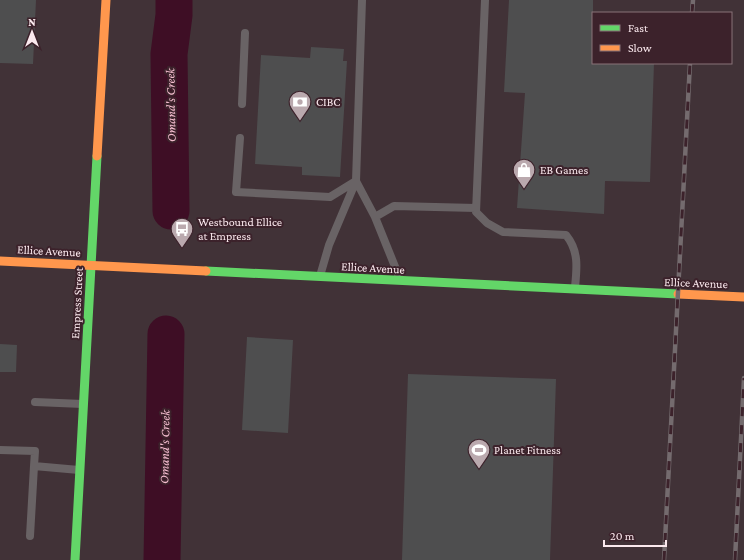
<svg xmlns="http://www.w3.org/2000/svg" width="744" height="560" font-family="'Crimson Pro',serif">
<style>
.lines{fill:none;stroke-linecap:round;stroke-linejoin:round}
.river{stroke:#3e0e25;stroke-width:37}
.building{fill:#4e4e4f}
.lane{stroke:#696365;stroke-width:8}
.fast{stroke:#63d668;stroke-width:9}
.slow{stroke:#ff974d;stroke-width:9}
.rail-casing{stroke:#746b6e;stroke-width:4.5}
.rail{stroke:#3c222b;stroke-width:3;stroke-dasharray:9;stroke-linecap:butt}
.labels{text-anchor:middle;stroke-width:4;stroke-linejoin:round;paint-order:stroke}
.poi-label{font-size:12px;fill:#fbe9ee;stroke:#3c222b;text-anchor:start}
.street-label{font-size:12px;fill:#fbe9ee;stroke:#3c222b}
.water-label{font-size:13px;font-style:italic;fill:#f4bdcf;stroke:#3c222b}
</style>
<rect width="100%" height="100%" fill="#413237"/>
<g class="lines">
<path class="river" d="M171,211L169,54L174,15V0
M162,560L166,334"/>
</g>
<path class="building" d="M0,0H36L33,64L0,63Z
M509,0H593V63H654L650,182L605,181L604,214L517,208L525,93L504,92Z
M311,47L344,49L343,61H347L340,177L302,175V167L255,164L261,55L310,58Z
M247,337L293,340L288,433L242,430Z
M0,344L17,345L16,372H0Z
M408,374L556,379L550,560H402Z"/>
<g class="lines">
<path class="lane" d="M485,0L476,212L487,223L503,232L566,235C579,251 577,268 575,287
M242,104L245,33
M240,138L236,192L330,197L356,181
M356,181L375,217L400,279
M375,217L394,206L476,208
M320,276L329,245L356,181L362,0
M35,402L83,404
M0,450L35,451L34,466
M30,536L34,466L79,470"/>
<path class="fast" d="M206,271L678,294
M75,560L97,156"/>
<path class="slow" d="M97,156L106,0
M0,261L206,271
M678,294L744,297"/>
<g class="rail-casing">
<path id="rail" d="M692,13L693,0
M664,560L690,63
M735,560L744,378"/>
</g>
<use href="#rail" class="rail"/>
</g>
<defs>
<g id="bank-pin" transform="scale(1.15)"><path d="M0 17L-7.5 6A9.5 9.5 0 1 1 7.5 6Z" fill="#baa9ae" stroke="#3c222b"/><path d="M-6-4H6V4H-6ZM0-2.3a2.3 2.3 0 1 0 0 4.6a2.3 2.3 0 1 0 0-4.6Z" fill="#fff"/></g>
<g id="shop-pin" transform="scale(1.15)"><path d="M0 17L-7.5 6A9.5 9.5 0 1 1 7.5 6Z" fill="#baa9ae" stroke="#3c222b"/><path d="M-5-2.5h2.3a2.7 3.5 0 0 1 5.4 0H5L5.5 6h-11ZM-1.5-2.5h3a1.5 2.3 0 0 0-3 0Z" fill="#fff"/></g>
<g id="bus-pin" transform="scale(1.15)"><path d="M0 17L-7.5 6A9.5 9.5 0 1 1 7.5 6Z" fill="#baa9ae" stroke="#3c222b"/><path d="M-5-6H5V4H4V6H2V4H-2V6H-4V4H-5ZM-3.5-4V0h7V-4ZM-3.5 1.2v1.5H-2V1.2ZM2 1.2v1.5H3.5V1.2Z" fill="#fff"/></g>
<g id="stadium-pin" transform="scale(1.15)"><path d="M0 17L-7.5 6A9.5 9.5 0 1 1 7.5 6Z" fill="#baa9ae" stroke="#3c222b"/><path d="M0-5a6.5 5 0 1 0 0 10a6.5 5 0 1 0 0-10ZM-3.5-1.8h7v3.6h-7Z" fill="#fff"/></g>
</defs>
<g fill-rule="evenodd">
<use href="#bank-pin" x="300" y="102"/>
<use href="#shop-pin" x="524" y="170"/>
<use href="#bus-pin" x="182" y="229"/>
<use href="#stadium-pin" x="479" y="450"/>
</g>
<g class="labels">
<g class="poi-label">
<text x="316" y="106">CIBC</text>
<text x="540" y="174">EB Games</text>
<text x="198" y="226">Westbound Ellice<tspan x="198" dy="14">at Empress</tspan></text>
<text x="494" y="454">Planet Fitness</text>
</g>
<g class="street-label">
<text transform="translate(49 251) rotate(3)" y="4">Ellice Avenue</text>
<text transform="translate(373 268) rotate(3)" y="4">Ellice Avenue</text>
<text transform="translate(696 283) rotate(2)" y="4">Ellice Avenue</text>
<text transform="translate(77 303) rotate(-87)" y="4">Empress Street</text>
</g>
<g class="water-label">
<text transform="translate(170 105) rotate(-91)" y="5">Omand's Creek</text>
<text transform="translate(164 447) rotate(-89)" y="5">Omand's Creek</text>
</g>
</g>
<rect x="592" y="12" width="140" height="52" fill="#3c222b" stroke="#887279"/>
<rect x="600" y="25" width="20" height="6" fill="#63d668" stroke="#887279"/>
<text x="628" y="32" font-size="12" fill="#fbe9ee">Fast</text>
<rect x="600" y="45" width="20" height="6" fill="#ff974d" stroke="#887279"/>
<text x="628" y="52" font-size="12" fill="#fbe9ee">Slow</text>
<g transform="translate(32 32)" stroke="#3c222b" stroke-width="3" paint-order="stroke">
<path d="M0-3L7 15L0 10L-7 15Z" fill="#fbe9ee"/>
<text y="-6" font-size="11" font-weight="bold" text-anchor="middle" fill="#fbe9ee">N</text>
</g>
<path d="M604 540v6h62v-6" fill="none" stroke="#fbe9ee" stroke-width="2"/>
<text x="610" y="540" font-size="12" fill="#fbe9ee" stroke="#3c222b" stroke-width="3" paint-order="stroke">20 m</text>
</svg>
